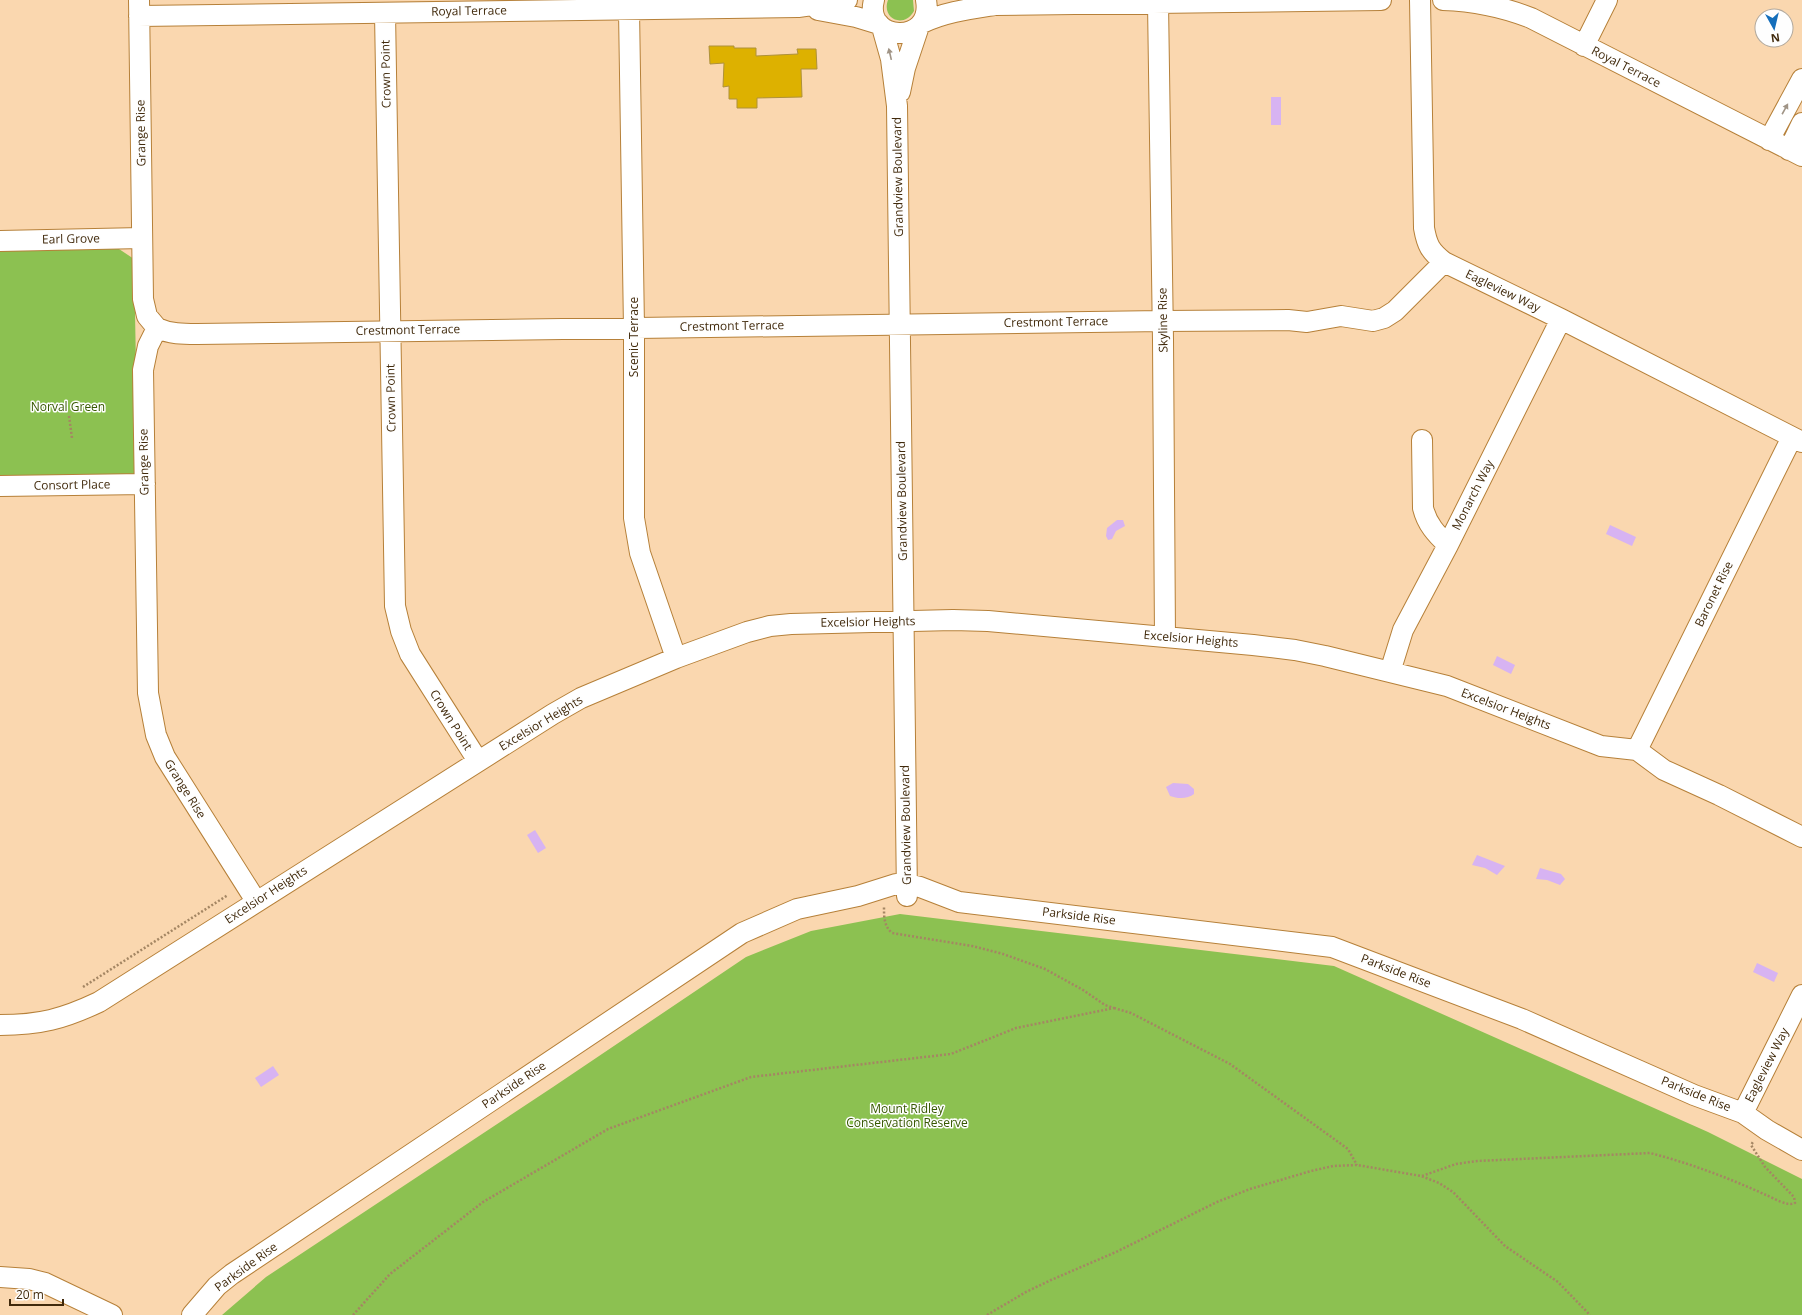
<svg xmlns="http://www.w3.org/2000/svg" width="1802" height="1315" font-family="'Open Sans',sans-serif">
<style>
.green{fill:#8cc151}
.water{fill:#d7b3f2}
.building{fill:#ddb100;stroke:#ae913b}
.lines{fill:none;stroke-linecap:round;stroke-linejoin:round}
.minor-casing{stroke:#b68039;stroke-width:22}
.path{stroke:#a48663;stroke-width:2.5;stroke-dasharray:2 2;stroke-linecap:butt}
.minor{stroke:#fff;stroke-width:20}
.oneway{fill:#a09486}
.labels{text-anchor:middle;stroke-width:3;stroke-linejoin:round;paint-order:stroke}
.street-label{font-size:12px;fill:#412a0c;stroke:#fefefe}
.park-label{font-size:12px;fill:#375801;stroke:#fefefe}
</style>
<rect width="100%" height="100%" fill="#fad7af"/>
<path class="green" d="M888,0H913L914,11C904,29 881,19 888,0Z
M119,249L134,259L138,474L0,477V250Z
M900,914L1334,966L1708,1132L1802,1179V1315H222L266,1277L553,1087L746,957L811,931Z"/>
<path class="water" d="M1271,97H1281V125H1271Z
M1117,520H1123L1125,526L1116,531L1112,539L1108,540L1106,536L1107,528Z
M1610,525L1636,537L1632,546L1606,534Z
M1497,656L1515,665L1511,674L1493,665Z
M1173,783L1188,784L1194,789V794C1188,799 1178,799 1170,796L1166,787Z
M535,830L546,848L538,853L527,835Z
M1477,855L1505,866L1497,875L1485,868L1472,865Z
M1540,868L1561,874L1565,879L1560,885L1547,880L1536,879Z
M1757,963L1778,973L1774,982L1753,972Z
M273,1066L279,1075L261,1087L255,1078Z"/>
<path class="building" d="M709,46H734V48H756V56L798,54L797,49H816L817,69H801L802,97L757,98V108H737V99H729V86L723,87L724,63L710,64Z"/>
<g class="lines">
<g class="minor-casing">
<path id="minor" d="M139,0L143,299L147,316L157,328L148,346L143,370L148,693L156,735L165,757L256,901
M874,0C863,42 934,46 926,0
M1420,0L1424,228C1427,245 1430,251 1444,262L1561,319L1802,442
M1443,0C1474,1 1503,7 1531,18L1802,156
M1158,3L1163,340L1165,637
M629,10L634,328V518L640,553L676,658
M818,10L856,17L879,24
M385,13L395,606L401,631L410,654L478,761
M139,16L798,7L847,0
M922,23C945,12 969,9 995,5L1381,0
M882,27L891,59L897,106L907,896
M1584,46L1607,0
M900,92L905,68L919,26
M1769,140L1802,79
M1789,150L1802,123
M0,241L142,238
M157,328C170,334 183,334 197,334L1163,321L1288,320L1307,322L1341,316L1373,321L1384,318L1395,311L1444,262
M1422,440L1423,508C1427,524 1436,534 1448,545
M0,486L145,484
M1390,672L1403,630L1448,545L1561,319
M1637,750L1792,437
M0,1025C40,1025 63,1019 99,1002L553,714L581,698L676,658L747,632L770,626L791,624L953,620L988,621L1253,645L1295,650L1325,656L1447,686L1601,746L1637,750L1664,770L1719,795L1802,837
M1743,1113L1802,995
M0,1277L29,1279L45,1283L112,1315
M192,1315L217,1286L232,1274L742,933L797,909L858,896L896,884H907L920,887L959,902L1332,947L1522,1019L1694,1095L1743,1113L1767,1130L1802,1150"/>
</g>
<path class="path" d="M69,416L72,438
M83,987L228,895
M1114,1008L1131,1013L1230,1064L1348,1149L1357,1165
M1422,1176L1456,1164L1477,1161L1650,1153C1689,1163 1729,1178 1766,1195C1774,1198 1787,1207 1795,1203L1794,1197L1765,1167L1751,1145L1753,1142
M353,1315L390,1274L483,1202L608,1129L751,1077L951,1054L1016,1028L1114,1008L1105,1005L1083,990L1045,969L1003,954L972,946L892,933C884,926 884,917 884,907
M987,1315L1026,1292L1051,1280L1116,1252L1217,1202L1250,1189L1311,1171L1333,1166L1357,1165L1421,1176L1439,1183L1453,1192L1505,1246L1558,1282L1590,1315"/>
<use href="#minor" class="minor"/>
</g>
<defs><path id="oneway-solid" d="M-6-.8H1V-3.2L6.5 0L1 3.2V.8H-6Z"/></defs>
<g class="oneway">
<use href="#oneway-solid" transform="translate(890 54) rotate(-103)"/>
<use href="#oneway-solid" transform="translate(1785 109) rotate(-61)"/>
</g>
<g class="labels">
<g class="street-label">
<text transform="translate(469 11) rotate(-1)" y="4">Royal Terrace</text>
<text transform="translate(1626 67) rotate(27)" y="4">Royal Terrace</text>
<text transform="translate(386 74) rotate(-91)" y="4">Crown Point</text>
<text transform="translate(141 133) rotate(-91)" y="4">Grange Rise</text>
<text transform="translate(898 177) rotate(-91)" y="4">Grandview Boulevard</text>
<text transform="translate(71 239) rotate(-1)" y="4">Earl Grove</text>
<text transform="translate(1503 291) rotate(26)" y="4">Eagleview Way</text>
<text transform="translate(1163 320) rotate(-91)" y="4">Skyline Rise</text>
<text transform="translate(1056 322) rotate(-1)" y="4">Crestmont Terrace</text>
<text transform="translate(732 326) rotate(-1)" y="4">Crestmont Terrace</text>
<text transform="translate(408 330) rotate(-1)" y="4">Crestmont Terrace</text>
<text transform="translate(634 337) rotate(-90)" y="4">Scenic Terrace</text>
<text transform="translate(391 398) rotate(-91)" y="4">Crown Point</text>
<text transform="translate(144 462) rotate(-91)" y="4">Grange Rise</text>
<text transform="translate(72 485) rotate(-1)" y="4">Consort Place</text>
<text transform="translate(1473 495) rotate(-63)" y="4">Monarch Way</text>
<text transform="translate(902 501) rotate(-91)" y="4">Grandview Boulevard</text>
<text transform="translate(1714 594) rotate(-64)" y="4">Baronet Rise</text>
<text transform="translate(868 622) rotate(-1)" y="4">Excelsior Heights</text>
<text transform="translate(1191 639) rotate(5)" y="4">Excelsior Heights</text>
<text transform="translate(1506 709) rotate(21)" y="4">Excelsior Heights</text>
<text transform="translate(451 720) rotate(58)" y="4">Crown Point</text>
<text transform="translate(541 723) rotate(-31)" y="4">Excelsior Heights</text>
<text transform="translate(185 789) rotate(58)" y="4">Grange Rise</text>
<text transform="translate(906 825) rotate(-91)" y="4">Grandview Boulevard</text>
<text transform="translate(266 895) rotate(-33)" y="4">Excelsior Heights</text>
<text transform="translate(1079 916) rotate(7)" y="4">Parkside Rise</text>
<text transform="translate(1396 971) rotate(21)" y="4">Parkside Rise</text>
<text transform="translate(1767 1065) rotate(-63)" y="4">Eagleview Way</text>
<text transform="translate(514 1085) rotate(-34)" y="4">Parkside Rise</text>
<text transform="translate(1696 1094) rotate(22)" y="4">Parkside Rise</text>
<text transform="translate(246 1267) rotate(-36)" y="4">Parkside Rise</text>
</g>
<g class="park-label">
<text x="68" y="411">Norval Green</text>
<text x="907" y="1113">Mount Ridley<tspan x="907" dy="14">Conservation Reserve</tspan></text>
</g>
</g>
<g transform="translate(1774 28) rotate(172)"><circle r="19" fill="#fefefe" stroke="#b2a99d"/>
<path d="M0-3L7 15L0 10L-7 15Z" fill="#146ebb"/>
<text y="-6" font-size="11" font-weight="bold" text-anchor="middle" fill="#412a0c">N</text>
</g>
<path d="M10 1299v6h53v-6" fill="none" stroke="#412a0c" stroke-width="2"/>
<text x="16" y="1299" font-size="12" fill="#412a0c" stroke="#fefefe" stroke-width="3" paint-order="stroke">20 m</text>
</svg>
